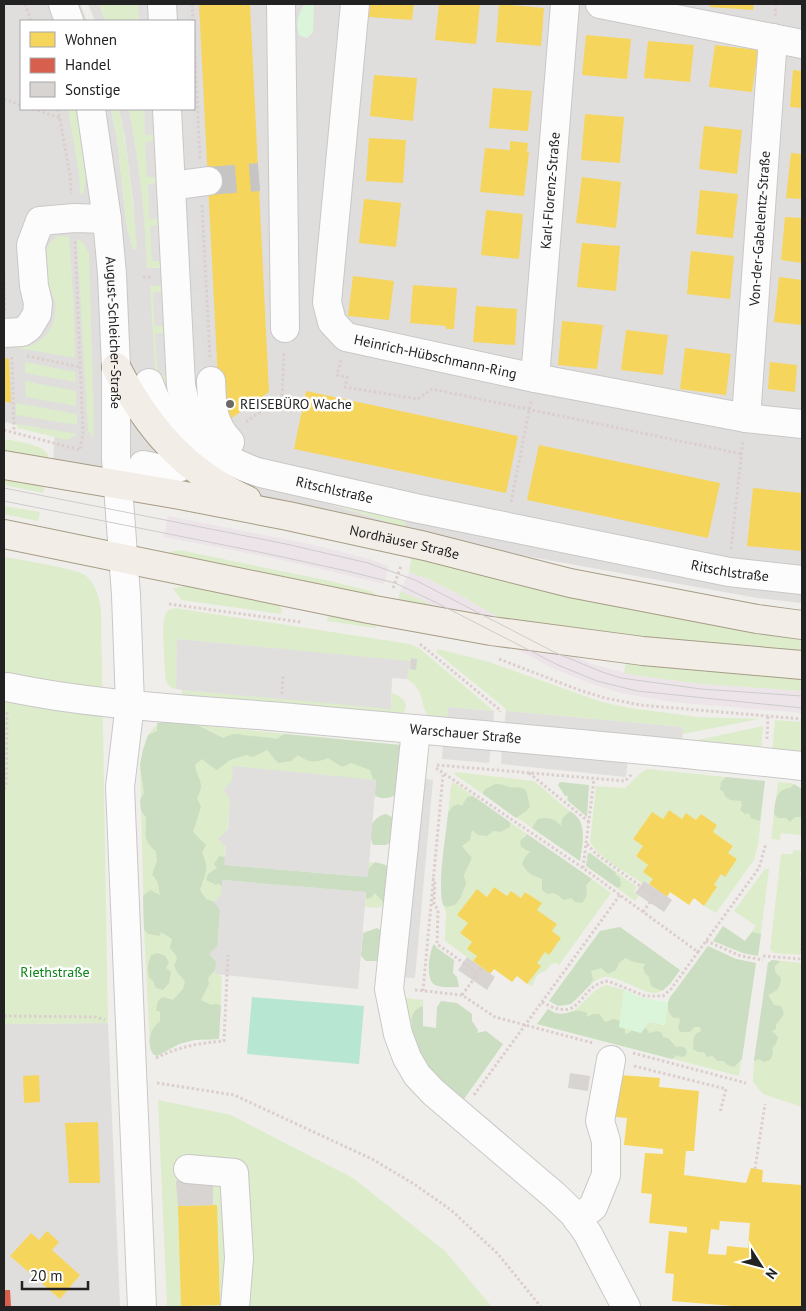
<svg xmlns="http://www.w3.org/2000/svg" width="806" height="1311" font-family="'PT Sans',sans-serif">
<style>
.residential{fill:#dfdedc;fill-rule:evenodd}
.industrial{fill:#ede4e9}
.grass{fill:#ddeccb}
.forest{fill:#cbdec1}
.park{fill:#daf5da}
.pitch{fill:#b7e6d2}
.parking{fill:#e0dfde}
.homes{fill:#f6d55c;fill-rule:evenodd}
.shops{fill:#d6604d}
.building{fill:#d7d4d2}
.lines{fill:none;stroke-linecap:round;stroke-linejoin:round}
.minor-tunnel{stroke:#c7c5c3;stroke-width:28;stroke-dasharray:28 14;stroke-linecap:butt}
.minor-casing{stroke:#c9c8c7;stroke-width:30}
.major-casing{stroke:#a79c86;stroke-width:30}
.path{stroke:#dccecd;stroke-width:3;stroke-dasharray:2.5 2.5;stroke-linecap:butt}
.minor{stroke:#fdfcfc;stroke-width:28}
.major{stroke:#f3ede7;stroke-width:28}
.tram{stroke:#ccc;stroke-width:1}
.poi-dot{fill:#6a6968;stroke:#fff;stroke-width:2}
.labels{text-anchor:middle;stroke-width:5;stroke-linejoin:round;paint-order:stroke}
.street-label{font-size:14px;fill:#222;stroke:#fff}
.poi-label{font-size:14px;fill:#222;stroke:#fff;text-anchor:start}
.park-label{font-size:14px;fill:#0c8416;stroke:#fff}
</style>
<rect width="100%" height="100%" fill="#f0eeeb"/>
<path class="residential" d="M4,4H80L87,21H21V109H111L117,139L127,228L133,249H136L133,200L125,139L119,109H129L136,148L145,213L147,268H152L166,267L144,109H194V21H139L138,4H802V603L757,598L455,543L53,461L55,433L4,422ZM236,482L407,513L404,527L313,499Z
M88,4H99L105,21H95Z
M108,1023L120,1306L4,1307V1024Z"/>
<path class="industrial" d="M168,516L309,544L369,559L389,566L384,584L278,559L164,537Z
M409,572L428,579L456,593L507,622L447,611L400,591Z
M507,644L566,652L592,664L633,675L701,684L802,691V713L672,702L620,693L589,683L550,667Z"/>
<path class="grass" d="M99,4H138L139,21H105Z
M68,109H76L87,173L83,194L80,195L79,173Z
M111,109H119C128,155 133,202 137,249H133L127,228L117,139Z
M129,109H144L145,135L160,134V141L146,142L162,177V183L148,184L150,219H164L152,261H166L167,267L147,268C145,213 139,163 129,109Z
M58,236L69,237L74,307L75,358L13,347C18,346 24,347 29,346C47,341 58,321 55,303C54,295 49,289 47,281C43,264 41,246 58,236Z
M77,239L83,242L89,253L94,429L93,437L88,431Z
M168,285V292L153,293L155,326L170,325V333L155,334L158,375H172V382L156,383L150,286Z
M25,362L75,372L76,382L25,373Z
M25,381L76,391V406L26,397Z
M16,403L77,414V425L16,415Z
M17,424L78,434L67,440L17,428Z
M4,439C14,441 44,444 48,455C48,456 49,462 49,463L4,454Z
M238,475L407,513L404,527L334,505L236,482Z
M4,477L45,485L43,493L4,485Z
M4,506L40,512L38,521L4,514Z
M179,550L330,581L371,591L381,598L175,557L166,553Z
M412,554L802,636V653L690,644L507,622L456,593L428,579L409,572Z
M4,557C20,560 74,568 85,575C96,584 99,597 101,610L108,1023L4,1024Z
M188,586L203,588L275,602L282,609L281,614L181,600L173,588Z
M400,591L447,611L398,604Z
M175,608L410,644L419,648L494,711L448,707L447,723L430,718C418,704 427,692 407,679L410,662L177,639L176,689C169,688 166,683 165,676C165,663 161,625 165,615C167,610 170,609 175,608Z
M337,615L378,623V625L375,628L327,621L328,616Z
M438,649L486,661L602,702L630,708L697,717L759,719L683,734V727L506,711V709L436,652Z
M626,662L802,677V691L701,684L633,675L624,673Z
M182,690L391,708L392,693C404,697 411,705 401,716L181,699Z
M775,720L802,722V755L772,753Z
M165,722L401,745L394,796L388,798L374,797L376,780L232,781L224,865L367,877L369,862L385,864V905L377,908L365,907L366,892L221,895L216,974L220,975L222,979L219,1039L194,1040L179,1044L157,1056L153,1054L150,1049L144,929L140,765C143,749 147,725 165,722Z
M763,726L761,751L693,743V741Z
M647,769L765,781L758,845L754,860L716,913L704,906L717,888L714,885L721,874L725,876L737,859L728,853L733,846L713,832L717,825L701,814L696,820L686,813L682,819L669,810L663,819L652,812L633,839L643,846L636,856L648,865L653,879L649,884L644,881L642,883C625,871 600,860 590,842L596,786L625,788L642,772Z
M455,772L534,781L579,819C586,832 582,847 580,861L454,774Z
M453,782L473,796L467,798L462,806L452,807L448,813L451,786Z
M778,782L791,783L802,789V835L781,833L780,840L771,839Z
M510,822L527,834L523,836L530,852L523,861L536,876L542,879V890L555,893L558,897L571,898L588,893L586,887L592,879L611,893L559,965L556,963L551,964L546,971C538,972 534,978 533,986L527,984L540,966L537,963L545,952L549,955L561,938L552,931L557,924L537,910L541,903L526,892L521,898L511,891L507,896L494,887L487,897L477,889L458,915L468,923L460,933L472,942L477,956L473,961L445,941V938L446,912L443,905L447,907C460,898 468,892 464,875L472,858L462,846L472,829L501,832L510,827Z
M793,850L802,851V872H800V877L802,878V955L774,953L770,949L781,854H793Z
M588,853H590L637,887L634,892L639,896L635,901L586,866Z
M765,869H769L758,956L743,953L713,941L723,926L745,941L756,926L734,911Z
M620,927L680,970C655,1005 654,993 619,980C614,978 609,976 604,977C581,982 578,1018 549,1001L600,931Z
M708,946L736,959L756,963L739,1076L537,1024L548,1009C574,1028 585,991 606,985L624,990L620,1021L649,1022L664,1025L670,997L675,991Z
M772,960L802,963V1107L763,1094L753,1082L754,1061L768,963Z
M405,998L423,1000V1006L420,1007L411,1023L412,1041Z
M158,1100L231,1115L353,1178L445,1251L492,1307H167Z"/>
<path class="forest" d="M165,722L197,725L223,738C238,731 238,735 251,736C260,737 268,737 277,739L284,734L401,745L397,793C390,799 382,800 375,795L376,780L373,779L370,770L351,763L342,767L328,758C316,763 309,763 298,755L291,761L278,763L267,750L253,757L246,755L230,760L217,770L208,764L202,759L195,765C197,780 206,782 197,798L201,807L193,832L206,845L202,853C210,868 205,874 200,890L206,899L214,902L220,909L216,969L208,978L209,984L201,1000L211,1005L215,1004L221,1005L219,1039L194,1040L179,1044L157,1056L153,1054C146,1041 150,1030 160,1021V1012L156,1010C157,1004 157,1000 163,997L173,1000L183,989L185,981L177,972L174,965C180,955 175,956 170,948L172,939L161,932L160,936L148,934L144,929L143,896L150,890L160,895C158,887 160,882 152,875L157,861L156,851C141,840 147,833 146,817L141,811L140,800L144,793L140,765L143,750L148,735L157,731V723Z
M726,777L765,781L760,821L751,818L749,813L745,814L740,810L742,805L741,801L730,800L725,796L723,791L720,790L721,782Z
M560,782L589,785L587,817L567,800L568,796H565L558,785Z
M495,784C501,784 503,785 509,787C516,789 516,785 526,790L530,807L525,812L516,818L483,794L484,790Z
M794,784L802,789V817H795L790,822L786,818H778L774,814C775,802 776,789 790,788Z
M473,796L510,822V827L501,832L493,831L487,836L478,835L472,830L470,840L462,846L472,858L464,875L466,884L461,897L455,905L447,907L443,905C437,885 446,836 448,813L452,807L458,804L462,806L467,797Z
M570,811C589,822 582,843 580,861L532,828L538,819C548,817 554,818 561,826L562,819Z
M386,814L394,818L393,840L386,845H373C367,831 371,817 386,814Z
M527,834L592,879L586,886C588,894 587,897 582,903L575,902L571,898L564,900L554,893L547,894L542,890V879C531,874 529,875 522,864L525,857L530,852L521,847L520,841Z
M588,853H590L615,872L617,876L620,878L621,886L618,888L586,866Z
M219,856L225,857V865L367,877L368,869L375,862L388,866L385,902L382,901L375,893L371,898L366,899V892L222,880V887L218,883L216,885L206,880L208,874L217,868L214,864Z
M723,926L745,941L752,932L761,934L758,956L743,953L713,941Z
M620,927L680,970L670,984L662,991L651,986L649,977L645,973L643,968L645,964L634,962L625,958L619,963L616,970L608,974L601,968L591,971L593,980L590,985L571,1004L558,1006L549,1001L600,931Z
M377,928L382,931V958L377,961H366L361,956L363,933Z
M434,944L437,948L454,960L453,973L457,977L459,987C452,987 441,988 435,985C425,980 429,951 434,944Z
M708,946L736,959L756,963L742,1059L734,1067L727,1065L724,1061H717L713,1056L707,1057L704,1052H698L693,1049C694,1040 692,1034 701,1031L700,1027H694L690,1032H680L678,1028L680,1021L679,1018H674C664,1010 667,999 675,991Z
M158,953L165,956L169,962L166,968L171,972L169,983L163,990L156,988L153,981L149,978C147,969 148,963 151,955Z
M772,960L780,961L775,966V972L781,978C780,989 777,991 768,995L774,1005L781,1006L784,1014L776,1025V1029L772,1031L778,1037L776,1044L772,1048L773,1054L770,1060L764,1062L759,1059L754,1061L768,963Z
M441,1001L457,1003L472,1014V1021L478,1030L477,1033L486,1031L503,1044L462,1102C442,1085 421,1068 413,1042C411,1038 413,1032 412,1027C410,1017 413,1009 423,1006V1026L436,1028L437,1007Z
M548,1009C565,1021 571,1005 587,1013V1017L593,1014H599L605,1022L614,1019L620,1021L619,1027L625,1029V1034L629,1033L632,1030L641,1033L644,1028L647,1029L649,1033L657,1031L662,1033L663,1037L668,1038L676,1047C681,1046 684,1046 687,1051L685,1056L681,1057L677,1055L672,1059L537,1024Z"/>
<path class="park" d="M305,4H314L313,32L307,38L300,36C295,27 298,12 305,4Z
M624,990L643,998L668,1002L665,1025L649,1022L641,1033L619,1027Z"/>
<path class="pitch" d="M252,997L364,1006L359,1064L247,1054Z"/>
<path class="parking" d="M138,4H153L154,21H139Z
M173,4H186L187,21H173Z
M144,109H158L160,134L145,135Z
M178,109H191L192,134L179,135Z
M160,141L162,177H147L145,142Z
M162,183L164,219H149L148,184Z
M165,225L166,261H152L150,226Z
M197,225L198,259L185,260L183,226Z
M187,291H200L202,325L188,326Z
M153,292H168L170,325L155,326Z
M202,332L204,374L191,375L189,333Z
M170,333L172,375L158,376L155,334Z
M177,639L410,661V662L407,679L392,678L391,709L182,690L176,689Z
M448,707L494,711L493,726L447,723Z
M506,711L683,727L682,742L504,727Z
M443,742L491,746L489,763L442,759Z
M502,748L628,758L626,777L501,764Z
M233,766L376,780L368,877L224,865L226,847L218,839L228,829L230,799L223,790L232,781Z
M419,778L433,780L415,978L401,977Z
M222,880L366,892L358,989L215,974L216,962L209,954L218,945L220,910L214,902L221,895Z"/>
<path class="homes" d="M199,4H250L269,392L223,424L218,381Z
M370,4H414L412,20L369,17Z
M439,4H480L476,44L435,40Z
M499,4L544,8L541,46L496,42Z
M710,4H754L753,10L710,7Z
M586,35L631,39L627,79L582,75Z
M648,41L694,45L690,82L644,78Z
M715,45L758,50L752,92L709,87Z
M793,70L802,71V108L790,107Z
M374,75L417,78L413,121L370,116Z
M493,88L532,91L528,131L489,128Z
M585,114L624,117L620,163L581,160Z
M704,126L742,130L737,174L699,169Z
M369,138L406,140L403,183L366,181Z
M510,141L528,143L527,152H529L524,196L480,192L485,148L510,150Z
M791,153L802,154V199L786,198Z
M582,177L621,182L616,228L576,223Z
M700,190L738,194L733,238L696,234Z
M364,199L401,203L396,247L359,243Z
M486,210L523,214L519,259L481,255Z
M785,217L802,218V263L781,260Z
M582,243L620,246L616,291L577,287Z
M691,251L734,256L730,299L687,294Z
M353,276L394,281L389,320L348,316Z
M779,277L802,280V325L774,322Z
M413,285L457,288L454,329H446V326L410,323Z
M476,306L517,309L515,345L473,342Z
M562,321L603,325L597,369L558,365Z
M626,330L668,335L663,375L621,370Z
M685,348L731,354L726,395L680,389Z
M4,358L9,359L11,403L4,401Z
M770,362L797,365L795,392L768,389Z
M306,391L518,436L506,493L294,449Z
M539,445L720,483L708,538L527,500Z
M753,488L802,493V551L747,546Z
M669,810L682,819L686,813L696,820L701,814L717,825L713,832L733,846L728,853L737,859L725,877L721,874L714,885L717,887L704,906L694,898L689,905L670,892L667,897L649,884L653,879L643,872L648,865L636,856L643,846L633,839L652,812L663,819Z
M494,887L507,896L511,891L521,898L525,892L542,903L537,910L557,924L552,931L561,938L549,955L545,952L537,963L541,966L527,984L517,976L512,982L494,969L490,974L473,961L477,956L467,949L472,942L460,933L468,923L457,915L477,889L487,897Z
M39,1075L40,1102L24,1103L23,1076Z
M620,1075L660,1078L659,1087L699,1091L694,1151H686L684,1175L746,1183L751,1168L763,1170L762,1182L802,1185V1307H745L672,1301L674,1274L665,1273L669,1231L687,1233V1227L649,1223L652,1194L641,1193L645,1153L663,1154V1149L624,1145L627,1118L616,1117ZM720,1221L750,1223L748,1248L727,1246L726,1255L708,1254L711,1229L719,1230Z
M98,1122L100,1183H69L65,1123Z
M217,1205L220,1305L181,1306L178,1206Z
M47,1231L59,1242L52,1250L80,1275L60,1299L10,1256L31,1233L39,1240Z"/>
<path class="shops" d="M4,1290H10L11,1307H4Z"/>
<path class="building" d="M411,658L417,659L416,670L410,669Z
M644,881L672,900L664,912L635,893Z
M467,957L495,977L487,990L458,970Z
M570,1073L590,1076L588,1091L568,1088Z
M213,1180V1205L178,1206L176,1181Z"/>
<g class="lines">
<path class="minor-tunnel" d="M208,181L259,177"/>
<g class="minor-casing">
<g id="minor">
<path d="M63,4L69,21"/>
<path d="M162,4L163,21"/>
<path d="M281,4L285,328"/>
<path id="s1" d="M355,4L327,302L332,322L346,337L535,378L746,418L802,424"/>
<path d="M600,4L802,44"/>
<path id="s2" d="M91,109L107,219L112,274L116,367V459L126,595L130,704L120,787L142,1307"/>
<path id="s3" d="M167,109L181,385C188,431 216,460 261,473L415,508L729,572L802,580"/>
<path d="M171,186L208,181"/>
<path d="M4,333L22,332L29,327L37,314L38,303L34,286L31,245L40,221L74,218L107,219"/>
<path id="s4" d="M535,378L565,4"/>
<path d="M211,381C212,406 212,423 230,442"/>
<path d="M149,383C159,414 179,435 202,457"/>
<path id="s5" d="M746,418L773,38"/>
<path d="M143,465L167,470L180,467"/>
<path id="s6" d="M7,687C97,706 190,709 282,717C456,733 629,747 802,766"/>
<path d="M416,730L389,989L398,1034L407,1058L417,1075L433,1092L554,1195L574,1214L588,1234L626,1307"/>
<path d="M188,1169L234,1173L239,1258L235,1307"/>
<path d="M577,1219L593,1207L606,1175V1141L600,1121L611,1060"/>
</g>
</g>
<g class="major-casing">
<g id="major">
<path d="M116,367C147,427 184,471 247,500"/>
<path id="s7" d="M4,465L180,495L288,516L425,546L570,583L757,619L802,625"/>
<path d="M4,534L369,609L491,631L643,651L802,665"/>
</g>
</g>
<path class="path" d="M25,4L31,21
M192,4L193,21
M775,16L776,4
M194,36L200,159
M4,99L21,105
M33,109L60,118
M58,109L70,175L71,194
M202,205L210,358
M4,273L5,310
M143,277H153
M27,356L81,367
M12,357L14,432
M341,360L337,375L347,377L345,387L418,399L432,389L742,454
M246,422L282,397L284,352
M4,430L80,450L83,433L75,241
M511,502L531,401
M731,549L743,440
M393,588L401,566
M169,604L301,622
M420,644L500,710V712
M499,659L579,690L605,698L640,705L802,719
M282,694L283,674
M767,739L768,716
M437,765L625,781L632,774
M436,768L583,868L698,952L759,868L766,843
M529,773L589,822
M4,789L6,787L7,711
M587,844L596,854L654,896
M583,868L594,779
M432,879L435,880L434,904L438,910L437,944L478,973
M643,912L658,891
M706,941L741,956L763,960
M802,943V950
M763,956L802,959
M415,990L462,995L495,1017L593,1043
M423,991L443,775
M462,995L482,968
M542,1002C584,1026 576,986 608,981L645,996H663L671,989L698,952
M4,1016L96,1017L105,1020
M633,1053L746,1083
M156,1058C178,1047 199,1043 224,1041L228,955
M634,1066L726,1089L720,1113
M157,1083L234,1095L372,1159L414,1184L451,1210L498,1254L541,1307
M474,1095L620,895
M755,1169L765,1104"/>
<use href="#minor" class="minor"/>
<use href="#major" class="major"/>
<path class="tram" d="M4,488L286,544L368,563L415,580L556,653L602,672L621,678L701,689L802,696
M4,501L264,553L347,571L395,583L437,603L558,665L597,681L637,691L802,708"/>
</g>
<circle class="poi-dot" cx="230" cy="404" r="5"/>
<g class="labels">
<g class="street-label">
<text dy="5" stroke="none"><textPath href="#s4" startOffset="188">Karl-Florenz-Straße</textPath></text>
<text dy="5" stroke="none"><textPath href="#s5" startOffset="190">Von-der-Gabelentz-Straße</textPath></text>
<text dy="5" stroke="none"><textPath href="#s2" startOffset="225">August-Schleicher-Straße</textPath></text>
<text dy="5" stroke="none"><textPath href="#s1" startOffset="432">Heinrich-Hübschmann-Ring</textPath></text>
<text dy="5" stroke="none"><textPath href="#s3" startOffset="478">Ritschlstraße</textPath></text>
<text dy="5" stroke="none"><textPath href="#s7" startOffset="408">Nordhäuser Straße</textPath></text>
<text dy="5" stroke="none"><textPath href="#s3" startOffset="882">Ritschlstraße</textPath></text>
<text dy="5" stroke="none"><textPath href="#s6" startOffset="461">Warschauer Straße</textPath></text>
</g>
<g class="poi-label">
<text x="240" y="409">REISEBÜRO Wache</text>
</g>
<g class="park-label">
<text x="55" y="977">Riethstraße</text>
</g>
</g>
<rect width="806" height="1311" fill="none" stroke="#222222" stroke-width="10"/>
<rect x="20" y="20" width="175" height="90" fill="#ffffff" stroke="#a7a7a7"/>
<rect x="30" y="32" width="25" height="15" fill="#f6d55c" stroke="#a7a7a7"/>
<text x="65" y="45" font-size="15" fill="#222222">Wohnen</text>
<rect x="30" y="58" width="25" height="15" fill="#d6604d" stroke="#a7a7a7"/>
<text x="65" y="70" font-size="15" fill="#222222">Handel</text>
<rect x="30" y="82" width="25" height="15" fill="#d7d4d2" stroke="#a7a7a7"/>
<text x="65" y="95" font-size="15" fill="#222222">Sonstige</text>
<g transform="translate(761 1266) rotate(126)" stroke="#ffffff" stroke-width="4" paint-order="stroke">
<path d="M0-4L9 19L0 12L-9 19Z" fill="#222222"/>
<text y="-8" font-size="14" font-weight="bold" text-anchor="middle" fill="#222222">N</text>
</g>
<path d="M22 1281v8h66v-8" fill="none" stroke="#222222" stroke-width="2.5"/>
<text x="30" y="1281" font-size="15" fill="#222222" stroke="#ffffff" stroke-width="4" paint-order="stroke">20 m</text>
</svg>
